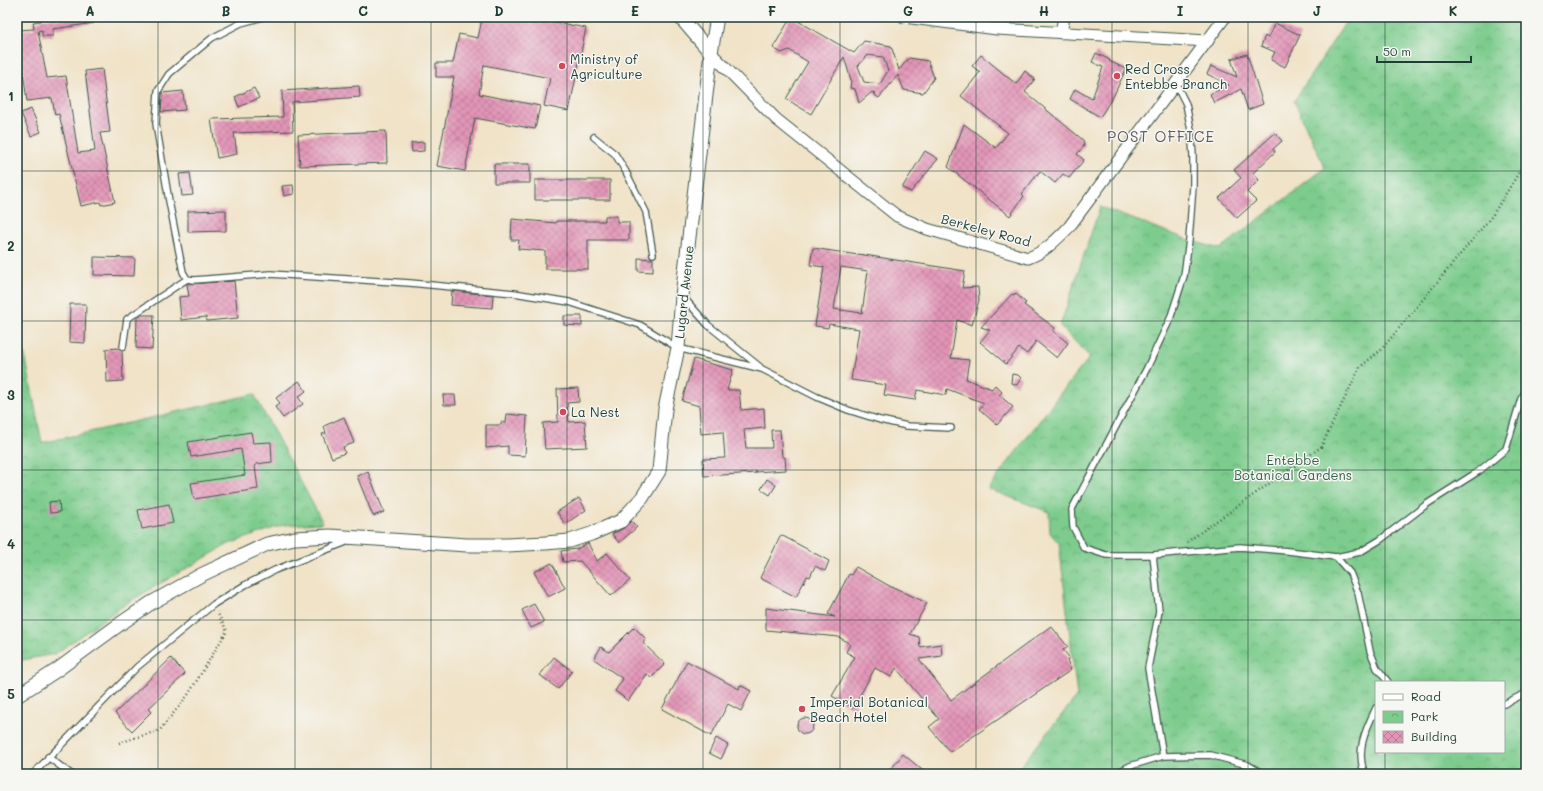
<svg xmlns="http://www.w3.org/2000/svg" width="1543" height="791" font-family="Mali,sans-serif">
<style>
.park{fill:url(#park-crowns);stroke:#4e8460;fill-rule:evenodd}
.building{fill:url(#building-cross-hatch);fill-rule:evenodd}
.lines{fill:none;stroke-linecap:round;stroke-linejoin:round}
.service-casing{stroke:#3e564a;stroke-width:8}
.minor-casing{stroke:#3e564a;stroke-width:13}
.tertiary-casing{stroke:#3e564a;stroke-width:15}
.path{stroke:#3e564a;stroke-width:2.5;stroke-dasharray:1 3;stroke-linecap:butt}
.service{stroke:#fff;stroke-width:5.5}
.minor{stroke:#fff;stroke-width:11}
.tertiary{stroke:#fff;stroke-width:13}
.grid{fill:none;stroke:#1f3d34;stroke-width:1;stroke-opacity:0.55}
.poi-dot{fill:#d1495b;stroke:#f6f6f2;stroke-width:1.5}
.labels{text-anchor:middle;stroke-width:3;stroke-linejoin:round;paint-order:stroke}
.poi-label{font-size:13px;fill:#1f3d34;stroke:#f6f6f2;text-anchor:start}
.street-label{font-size:13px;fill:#1f3d34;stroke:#f6f6f2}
.park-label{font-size:13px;fill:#36614a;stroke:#f6f6f2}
.quarter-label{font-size:15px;letter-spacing:1px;fill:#645c62;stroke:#f6f6f2}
.neatline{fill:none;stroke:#1f3d34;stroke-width:1.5}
.grid-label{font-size:13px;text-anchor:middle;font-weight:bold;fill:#1f3d34}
</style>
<defs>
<pattern id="park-crowns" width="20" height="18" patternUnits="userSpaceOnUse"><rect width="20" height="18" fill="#7dcc8d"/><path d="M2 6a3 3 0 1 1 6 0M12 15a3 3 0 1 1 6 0" fill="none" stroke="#66a774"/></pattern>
<pattern id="building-cross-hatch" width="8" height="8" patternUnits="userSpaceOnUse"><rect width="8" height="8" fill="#e395b7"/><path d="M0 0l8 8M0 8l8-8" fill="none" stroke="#b77b96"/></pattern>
</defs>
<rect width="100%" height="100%" fill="#f6f6f2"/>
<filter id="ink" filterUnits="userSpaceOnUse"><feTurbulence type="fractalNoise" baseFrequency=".025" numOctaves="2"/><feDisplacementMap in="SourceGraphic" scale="8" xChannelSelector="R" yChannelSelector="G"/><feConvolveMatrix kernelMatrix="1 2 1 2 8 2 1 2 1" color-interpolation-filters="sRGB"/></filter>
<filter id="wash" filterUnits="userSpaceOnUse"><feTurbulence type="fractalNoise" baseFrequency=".012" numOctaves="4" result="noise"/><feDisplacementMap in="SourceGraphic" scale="16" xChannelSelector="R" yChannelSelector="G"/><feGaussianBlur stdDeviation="0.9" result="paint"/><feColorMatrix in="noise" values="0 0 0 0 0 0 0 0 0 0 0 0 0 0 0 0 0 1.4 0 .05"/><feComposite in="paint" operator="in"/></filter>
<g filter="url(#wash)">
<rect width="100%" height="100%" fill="#f0e3c8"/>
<path class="park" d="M1349,17H1526V774H1014L1077,696L1059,543L1050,533L1049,512L988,489L1056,399L1090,357L1060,326L1100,207L1189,240L1220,249L1325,168L1294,101ZM1376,682H1504V752H1376Z
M17,314L42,443L254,394L323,523L283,525L229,544L130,601L55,654L17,661Z"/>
<g id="blocks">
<path class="building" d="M56,17V19L69,17H93L94,23L53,29V36H42V30L38,31L47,78L66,76L78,153L95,151L85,71L102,69L110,132L100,133L115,202L101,205L100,202L81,206L59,114L55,115L52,98L27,101L23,71L19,72L17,30L34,29L33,22L41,21V19Z
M488,17H530L586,28L569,111L544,106L550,78L484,65L479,94L540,106L535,129L475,118L465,171L437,166L454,77H436V63H453L459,34L478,38L482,19L487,20Z
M791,17L854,53L864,41L891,46L899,70L909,58L928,61L934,78L923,93L904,90L898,75L879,98L873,94L875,93L872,92L859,103L855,89L850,88L851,80L844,57L811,114L786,99L808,62L789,50L782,53L773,48ZM868,55L883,57L888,71L880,84L864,82L858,66Z
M1275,23L1300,35L1285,67L1271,60L1275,52L1261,46L1265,36L1268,38Z
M1096,53L1110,60L1109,61L1126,69L1114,95L1100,117L1070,99L1075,89L1092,99L1103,67L1092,62Z
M1247,54L1263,104L1248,110L1241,89L1214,103L1210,94L1229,85L1207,74L1211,66L1237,77L1231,59Z
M981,55L1016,84L1025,71L1035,79L1025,92L1083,140L1084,146L1077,154L1084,160L1069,178L1063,174L1055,183L1040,171L1022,194L1024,196L1010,216L948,167L964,124L996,148L1008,133L961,96L980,72L972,66Z
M359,86L360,97L292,102L293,131L234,133L237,154L217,158L211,119L283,117L282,91Z
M254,88L259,98L239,107L235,97Z
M183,91L185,110L161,112L162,93Z
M31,109L41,132L31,136L21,113Z
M386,131L387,163L300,166L298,135Z
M1275,133L1282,141L1273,149L1275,152L1253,173L1259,180L1247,192L1256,201L1237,218L1219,198L1241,178L1234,170Z
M424,142V151L412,152L411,143Z
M925,151L938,159L911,192L902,188Z
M494,164H530V183H494Z
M190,173L193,195L182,196L179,174Z
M535,180H610V200H535Z
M293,185L294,194L284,196L282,186Z
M226,210V231L188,232V211Z
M605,216H617V222H629V240H588V269H545V251L518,249L519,240H511L512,219L556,223V221H605Z
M813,248L858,255V254L965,271L962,288L978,287L979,300L972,325L957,320L951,358L969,360L966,379L992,389L995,385L1002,392L999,395L1013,407L997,425L979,409L984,403L947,389L946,395L917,390L915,400L884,395L886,385L851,380L859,329L829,324L828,328L815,326L824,267L810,265ZM841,267L868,271L862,313L834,309Z
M94,257L135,258L134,276L94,275Z
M638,258L653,259V272L638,271Z
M234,281L238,318L207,321L206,317L181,320L179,297L189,296L187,284Z
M452,291L493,295L492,308L451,305Z
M1015,293L1026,303L1024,305L1055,328L1053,331L1068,343L1057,358L1036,341L1027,354L1019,348L1006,364L980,342L990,330L981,327L1012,294L1014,295Z
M70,304H86L85,343L69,342Z
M141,315H154L152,349L136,348L137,317Z
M564,316H582V326L564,325Z
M119,348L122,351L123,381L107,382L106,349Z
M694,359L733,370L727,390H739L741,410L764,408L765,428L744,430L746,448H772L771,430H780L782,457H785L786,470L755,472L757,473L704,476L703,459L725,458L723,432L701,434L699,406L682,401Z
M1012,374L1018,375L1021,378L1017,385L1011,383Z
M299,381L306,391L298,397L303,404L283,418L275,407L280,403L276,398Z
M578,388L579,402L567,403L569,422L585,421L587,447L545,449L543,423L558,422L557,389Z
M443,395H455L456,405H444Z
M507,414L527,416L525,456L508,455V446L486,448V425H501V422L506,423Z
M344,417L354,443L343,447L345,453L332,458L322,434L326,433L324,426Z
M251,432L253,443L271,442L272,462L256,464V466H255L258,489L194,499L191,483L245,475L241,449L191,457L188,442Z
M368,472L384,512L373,516L357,476Z
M767,479L776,485L770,495L761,489Z
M579,498L586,510L565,524L557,512Z
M59,501L60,512L50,513L49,502Z
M169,504L173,523L142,529L138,510Z
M631,521L637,527L619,543L612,534L624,528Z
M781,535L829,561L825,571L815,566L810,577L807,576L796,597L760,578Z
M588,543L597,561L607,553L630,580L611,596L580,561L563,562L561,551L577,549Z
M552,563L565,588L548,597L534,572Z
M856,567L893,588V587L927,603L910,634L919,637L920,647L941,644L942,656L919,659L951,700L1051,626L1068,647L1063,650L1069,657L1067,660L1071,670L950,752L929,727L939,719L896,668L891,677L875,668L853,708L832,696L855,657L846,652L850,644L839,637L766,630V608L835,617L828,614L849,574L851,575Z
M534,604L544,622L531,628L522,610Z
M634,627L646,639L643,643L665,664L651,678L647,674L628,701L615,691L623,679L594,659L601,647L609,652Z
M554,657L572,671L558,689L540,675Z
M171,658L185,674L148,709L151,712L132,731L115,713Z
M687,661L739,689L740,685L751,691L741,711L728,704L711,736L662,709Z
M797 726a8 8 0 1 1 16 0a8 8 0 1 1-16 0Z
M716,738L728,745L721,759L709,753Z
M903,754L927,774H887Z"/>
</g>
</g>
<g filter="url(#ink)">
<use href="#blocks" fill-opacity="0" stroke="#3e564a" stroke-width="1"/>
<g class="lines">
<g class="service-casing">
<path id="service" d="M263,17L241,23L212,38L169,74L158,91L156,124L169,201L183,272L187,279L194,280L270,274L410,283L514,293L569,302L640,325L678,348L762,369L817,397L848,410L880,420L907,426L951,428
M1176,84L1186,104L1191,130L1193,155V186L1189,240L1184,276L1170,319L1147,368L1072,509L1073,527L1084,548L1106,555H1153L1240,547L1288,551L1336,557L1350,573L1358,593L1370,651L1377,668L1388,682
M594,137L615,154L626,172L646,212L653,254
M684,298L708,325L760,367
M123,347L127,319L187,279
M1153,555L1159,611L1148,668L1163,756
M1336,557L1360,552L1380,540L1427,504L1479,471L1506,449L1521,399L1526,391
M1504,704L1526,693
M48,757L71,774
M33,774L137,667L214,604L245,585L275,570L349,541
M1115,774L1130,766L1163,756L1210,755L1248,765L1263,774
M1365,774C1355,751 1366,729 1376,708"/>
</g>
<g class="minor-casing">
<path id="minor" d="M904,17L997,29L1208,41
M1061,33L1064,17
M711,53L776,119L897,216L927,229L1028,258C1045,252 1056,240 1069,227L1225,17"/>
</g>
<g class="tertiary-casing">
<path id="tertiary" d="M680,17L711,53
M17,696L57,670L120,624L151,603L201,575L267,544L295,538L330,536L467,545H507L545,543L570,541L591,534L621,521L642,498L659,471L665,409L678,348L682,296L711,53L717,17"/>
</g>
<path class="path" d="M1187,542L1321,447L1360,367L1381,350L1492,216L1526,161
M119,743L160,730L188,695L227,631L217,612"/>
<use href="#service" class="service"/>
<use href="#minor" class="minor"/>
<use href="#tertiary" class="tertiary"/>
</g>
</g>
<path class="grid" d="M158,17V774M295,17V774M431,17V774M567,17V774M703,17V774M840,17V774M976,17V774M1112,17V774M1248,17V774M1385,17V682M17,171H1526M17,321H1526M17,470H1526M17,620H1526M1385,752V774"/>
<g class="poi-dot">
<circle cx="562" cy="66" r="4"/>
<circle cx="1117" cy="76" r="4"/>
<circle cx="563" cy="412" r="4"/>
<circle cx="802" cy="709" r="4"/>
</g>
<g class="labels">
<g class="poi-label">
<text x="570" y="64">Ministry of<tspan x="570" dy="15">Agriculture</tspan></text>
<text x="1125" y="74">Red Cross<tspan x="1125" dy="15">Entebbe Branch</tspan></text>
<text x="571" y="417">La Nest</text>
<text x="810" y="707">Imperial Botanical<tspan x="810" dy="15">Beach Hotel</tspan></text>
</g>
<g class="street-label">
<text transform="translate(986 230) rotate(15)" y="5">Berkeley Road</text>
<text transform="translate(684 292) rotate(-84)" y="5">Lugard Avenue</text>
</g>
<g class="park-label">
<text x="1293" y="465">Entebbe<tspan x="1293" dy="15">Botanical Gardens</tspan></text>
</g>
<g class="quarter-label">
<text x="1161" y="142">POST OFFICE</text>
</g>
</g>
<rect width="1543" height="791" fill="none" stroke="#f6f6f2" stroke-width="44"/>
<rect x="1375" y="681" width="130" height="72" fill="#f6f6f2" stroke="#a0aca6"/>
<rect x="1383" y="694" width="20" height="6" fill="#ffffff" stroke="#a0aca6"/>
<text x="1411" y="701" font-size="12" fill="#1f3d34">Road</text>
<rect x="1383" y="711" width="20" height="12" fill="url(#park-crowns)" stroke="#a0aca6"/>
<text x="1411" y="721" font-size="12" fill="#1f3d34">Park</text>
<rect x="1383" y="731" width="20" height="12" fill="url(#building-cross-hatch)" stroke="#a0aca6"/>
<text x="1411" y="741" font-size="12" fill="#1f3d34">Building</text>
<path d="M1377 56v6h94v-6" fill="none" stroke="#1f3d34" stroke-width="2"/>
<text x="1383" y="56" font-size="12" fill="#1f3d34" stroke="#f6f6f2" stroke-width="3" paint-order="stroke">50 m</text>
<rect x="22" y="22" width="1499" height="747" class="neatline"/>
<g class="grid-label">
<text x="90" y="16">A</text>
<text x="226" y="16">B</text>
<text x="363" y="16">C</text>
<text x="499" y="16">D</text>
<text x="635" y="16">E</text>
<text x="772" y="16">F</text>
<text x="908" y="16">G</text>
<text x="1044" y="16">H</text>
<text x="1180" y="16">I</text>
<text x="1317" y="16">J</text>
<text x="1453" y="16">K</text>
<text x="11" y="101">1</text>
<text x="11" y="251">2</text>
<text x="11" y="400">3</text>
<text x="11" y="549">4</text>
<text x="11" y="699">5</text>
</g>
</svg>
